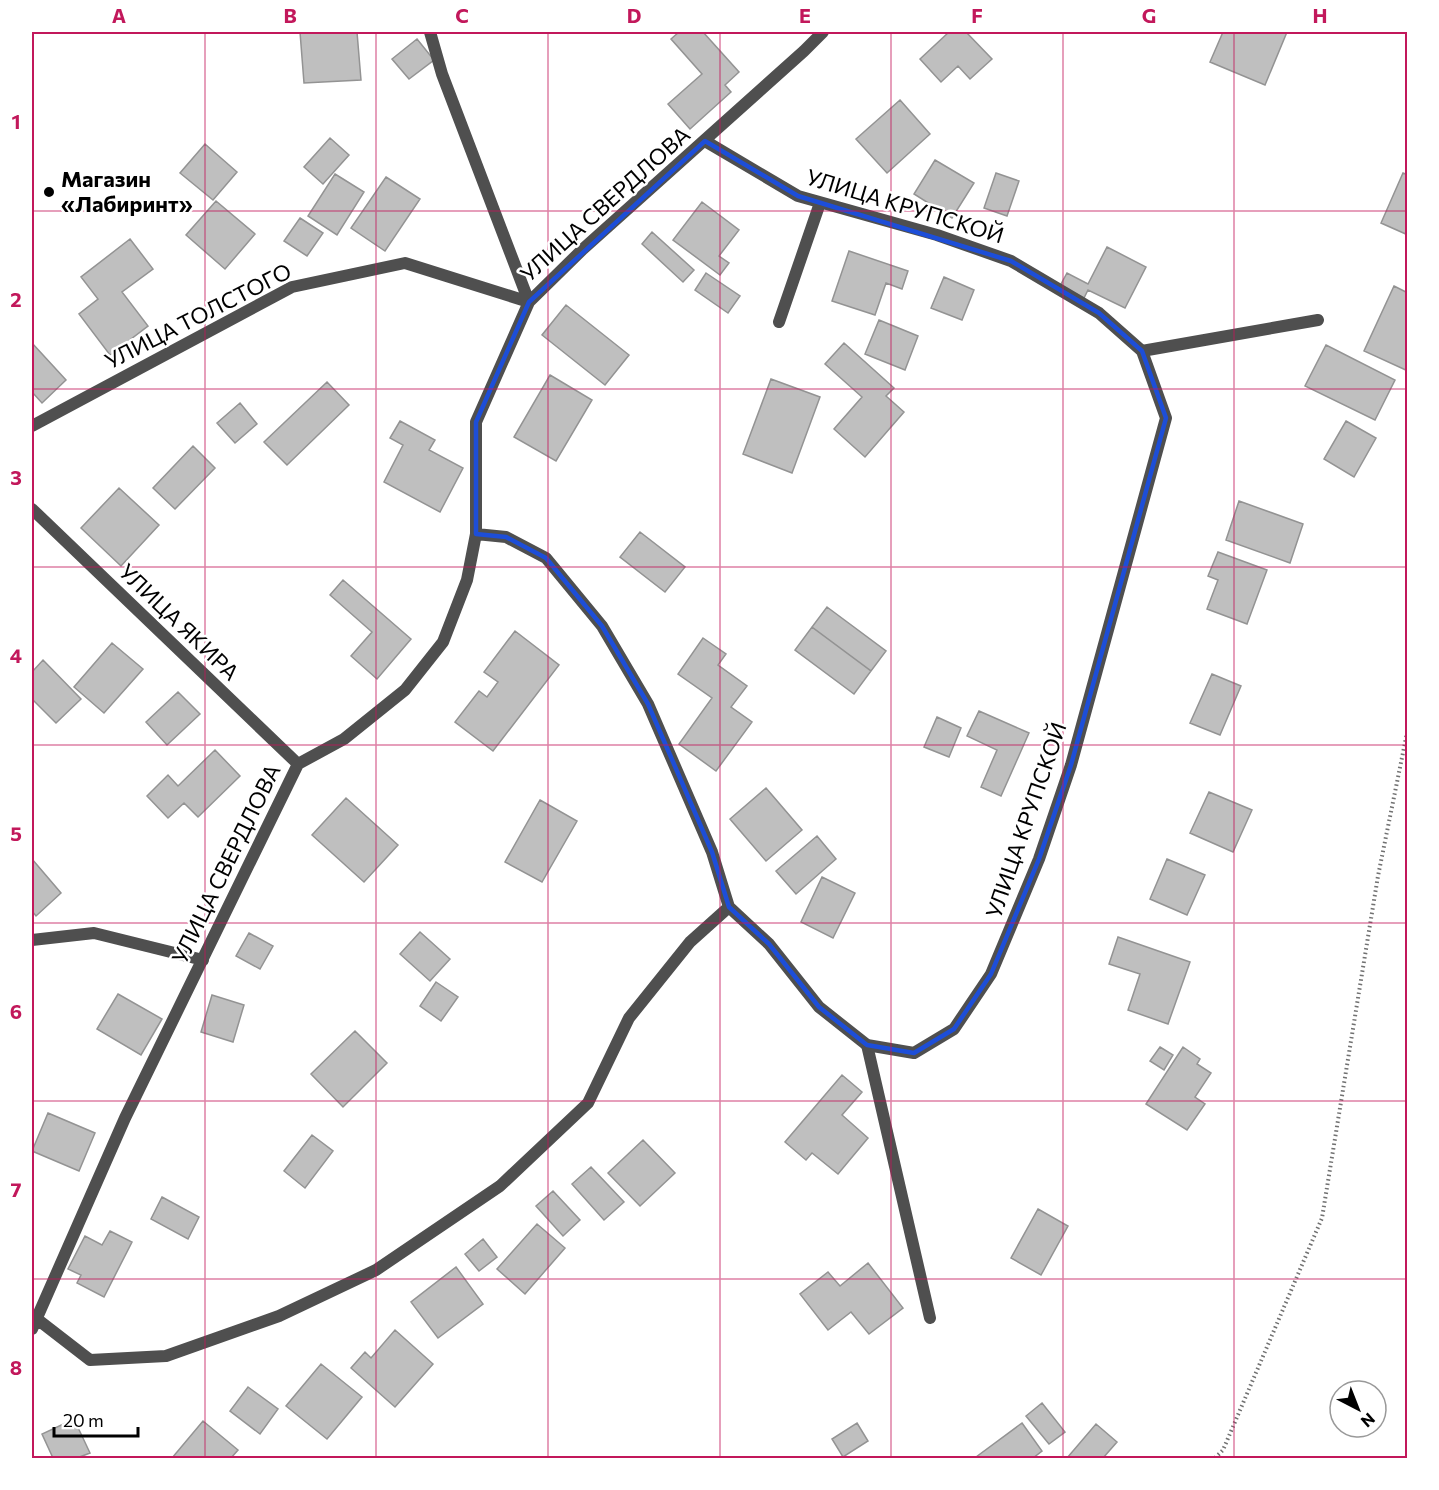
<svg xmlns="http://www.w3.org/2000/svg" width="1439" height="1490" font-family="Commissioner,sans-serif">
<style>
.building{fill:#bfbfbf;stroke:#939393;stroke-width:1.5}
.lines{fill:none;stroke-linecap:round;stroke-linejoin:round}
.path{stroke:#717171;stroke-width:4;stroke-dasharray:1.5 3;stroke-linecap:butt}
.lane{stroke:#4f4f4f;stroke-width:12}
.street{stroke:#4f4f4f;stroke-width:12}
.marked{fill:none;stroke:#1d4ed8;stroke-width:4.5;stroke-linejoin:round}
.grid{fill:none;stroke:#c2185b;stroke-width:1.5;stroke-opacity:0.55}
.poi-dot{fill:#000;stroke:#fff;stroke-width:2}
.labels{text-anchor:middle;stroke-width:5;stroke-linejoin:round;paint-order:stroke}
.poi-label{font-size:22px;font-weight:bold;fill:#000;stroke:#fff;text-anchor:start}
.street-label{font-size:22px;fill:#000;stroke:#fff}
.neatline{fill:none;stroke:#c2185b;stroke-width:2}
.grid-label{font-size:20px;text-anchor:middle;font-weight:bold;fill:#c2185b}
</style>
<rect width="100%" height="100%" fill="#fff"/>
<path class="building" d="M300,32H357L361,80L304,83Z
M679,32H703L739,72L725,85L731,92L690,129L668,104L702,74L671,39Z
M949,32H966L992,59L970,79L958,66L941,82L920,59Z
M1223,32H1287L1265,85L1210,62Z
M417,39L434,60L409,79L392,59Z
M900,100L930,134L887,173L856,139Z
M330,138L349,155L323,184L304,167Z
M205,144L237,172L213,200L180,173Z
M935,160L974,183L952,218L914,194Z
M996,173L1019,181L1007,216L984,208Z
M1403,173L1408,175V235L1381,223Z
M335,174L364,192L337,235L308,216Z
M386,177L420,199L385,251L351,228Z
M216,201L255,234L225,269L186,235Z
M702,202L739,230L719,256L729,263L720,275L673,240Z
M300,218L323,233L307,256L284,241Z
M652,232L694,270L683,282L642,244Z
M130,239L153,269L122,292L148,326L110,355L79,314L98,299L81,277Z
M1107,247L1146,267L1125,308L1088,290L1084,298L1060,286L1067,273L1088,284Z
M849,251L908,271L902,289L886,283L875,315L832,301Z
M706,273L740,296L728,313L695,290Z
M944,277L974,290L962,320L931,308Z
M1394,286L1408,293V371L1364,351Z
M566,305L629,355L605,385L542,335Z
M879,320L918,336L905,370L865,354Z
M32,343L66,380L42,403L32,392Z
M844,343L894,388L886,396L904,412L865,457L834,429L862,397L825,364Z
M1326,345L1395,380L1375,420L1305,386Z
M550,375L592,400L556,461L514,437Z
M771,379L820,397L792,473L743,454Z
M327,382L349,405L287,465L264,442Z
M240,403L257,424L235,443L217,423Z
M400,421L435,440L429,450L463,468L440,512L384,482L403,445L390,438Z
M1346,421L1376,438L1354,477L1324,459Z
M193,446L215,468L175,509L153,488Z
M119,488L159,525L121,566L81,528Z
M1239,501L1303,524L1290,563L1226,540Z
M640,532L685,567L665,592L620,557Z
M1218,552L1267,570L1247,624L1207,609L1218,580L1208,576Z
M343,580L411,639L377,679L351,656L372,632L330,595Z
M827,607L886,651L871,671L812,627Z
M812,627L871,671L854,694L795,650Z
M515,631L559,665L493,751L455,722L479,691L487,697L498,682L484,672Z
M703,638L726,654L718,665L747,686L731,707L752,722L716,771L679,744L712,698L678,674Z
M112,643L143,669L104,713L74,687Z
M43,660L81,699L56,723L32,699V672Z
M1212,674L1241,686L1220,735L1190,723Z
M178,692L200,714L167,745L146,722Z
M979,711L1029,733L1001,796L981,787L997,750L967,736Z
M937,717L961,728L949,757L924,747Z
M215,750L240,776L198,817L184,803L168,818L147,796L168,775L178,786Z
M766,788L802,830L766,861L730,819Z
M1209,792L1252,810L1233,852L1190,833Z
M346,798L398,845L364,882L312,835Z
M540,800L577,821L542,882L505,862Z
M817,836L836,859L796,894L776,871Z
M32,859L61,893L36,916L32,911Z
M1167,859L1205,875L1187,915L1150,899Z
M822,877L855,893L833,938L801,922Z
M420,932L450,959L430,981L400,954Z
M249,933L273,946L260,969L236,956Z
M1118,937L1190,962L1168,1024L1128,1010L1140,974L1109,964Z
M436,982L458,997L441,1021L420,1006Z
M118,994L162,1019L141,1055L97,1029Z
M212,995L244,1005L233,1042L201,1032Z
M355,1031L387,1063L343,1107L311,1074Z
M1160,1047L1173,1055L1164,1070L1150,1061Z
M1183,1047L1200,1059L1197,1064L1211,1073L1195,1097L1205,1104L1187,1130L1146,1104Z
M842,1075L862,1092L842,1115L868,1138L838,1174L812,1153L806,1160L785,1142Z
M48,1113L95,1133L79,1171L32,1151Z
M312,1135L333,1151L305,1188L284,1171Z
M643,1140L675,1173L640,1206L608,1173Z
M591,1167L624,1202L604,1220L572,1184Z
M553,1191L580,1220L563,1236L536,1206Z
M162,1197L199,1217L188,1239L151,1219Z
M1038,1209L1068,1226L1041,1275L1011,1258Z
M537,1224L565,1248L525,1294L497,1269Z
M110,1231L132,1242L104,1297L77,1283L81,1275L68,1269L85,1236L102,1245Z
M483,1239L497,1257L479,1271L465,1254Z
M868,1263L903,1308L869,1334L851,1312L828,1330L800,1294L828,1272L840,1286Z
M456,1267L483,1304L438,1338L411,1302Z
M395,1330L433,1364L395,1407L351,1368L365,1352L371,1358Z
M321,1364L362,1397L327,1439L286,1406Z
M248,1387L278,1409L260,1434L230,1411Z
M1042,1403L1065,1432L1049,1444L1026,1416Z
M74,1419L90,1453L77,1458H53L42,1434Z
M203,1421L238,1450L231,1458H172Z
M857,1423L868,1441L843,1457L832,1439Z
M1022,1423L1042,1451L1033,1458H977L976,1457Z
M1096,1424L1117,1442L1103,1458H1067Z"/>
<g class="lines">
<path class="path" d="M1215,1458L1223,1450L1322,1218L1378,876L1408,728"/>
<path class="lane" d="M779,322L820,203
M1142,351L1318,320
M867,1045L930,1318"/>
<path class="street" d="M430,32L442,74L529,302
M32,426L292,287L405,263L529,302
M32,509L298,764
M476,534L506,537L546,558L602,626L648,704L712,852L729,907L769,944L819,1007L867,1045L914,1053L954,1029L991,974L1039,859L1071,765L1166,418L1142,351L1099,313L1011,261L937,235L798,196L705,141
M32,940L94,933L203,960
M37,1319L90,1360L166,1356L279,1316L376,1270L500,1186L588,1103L629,1018L690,942L729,907
M32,1329L125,1118L298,764L344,739L405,690L443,642L467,580L476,534V422L529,302L583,249L804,51L823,32"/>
</g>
<path class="marked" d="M705,141L798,196L1011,261L1099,313L1142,351L1166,418L1071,765L1039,859L991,974L954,1029L914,1053L867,1045L819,1007L769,944L729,907L712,852L648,704L602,626L546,558L506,537L476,534V422L529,302Z"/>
<path class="grid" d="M205,32V1458M376,32V1458M548,32V1458M720,32V1458M891,32V1458M1063,32V1458M1234,32V1458M32,211H1408M32,389H1408M32,567H1408M32,745H1408M32,923H1408M32,1101H1408M32,1279H1408"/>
<circle class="poi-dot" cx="49" cy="192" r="6"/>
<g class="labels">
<g class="poi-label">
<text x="61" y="187">Магазин<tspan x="61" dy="25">«Лабиринт»</tspan></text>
</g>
<g class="street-label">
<text transform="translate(605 204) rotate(-42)" y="8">УЛИЦА СВЕРДЛОВА</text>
<text transform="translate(905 206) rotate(17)" y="8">УЛИЦА КРУПСКОЙ</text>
<text transform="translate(198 316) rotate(-27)" y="8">УЛИЦА ТОЛСТОГО</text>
<text transform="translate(179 622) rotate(44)" y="8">УЛИЦА ЯКИРА</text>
<text transform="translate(1026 820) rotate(-71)" y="8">УЛИЦА КРУПСКОЙ</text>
<text transform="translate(226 864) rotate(-64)" y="8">УЛИЦА СВЕРДЛОВА</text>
</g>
</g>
<rect width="1439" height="1490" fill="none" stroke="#ffffff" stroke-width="66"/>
<g transform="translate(1358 1409) rotate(138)"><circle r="28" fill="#ffffff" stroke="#999999" stroke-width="1.5"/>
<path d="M0-4.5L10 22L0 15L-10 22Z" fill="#000000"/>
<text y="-9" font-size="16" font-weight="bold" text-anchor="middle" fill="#000000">N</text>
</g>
<path d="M54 1427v9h84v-9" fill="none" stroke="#000000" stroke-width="3"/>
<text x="63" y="1427" font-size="18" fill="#000000" stroke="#ffffff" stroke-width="4.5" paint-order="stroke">20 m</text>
<rect x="33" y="33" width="1373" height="1424" class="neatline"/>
<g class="grid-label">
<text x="119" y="23">A</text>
<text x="290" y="23">B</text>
<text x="462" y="23">C</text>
<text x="634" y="23">D</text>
<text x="805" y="23">E</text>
<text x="977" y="23">F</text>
<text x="1149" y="23">G</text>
<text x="1320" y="23">H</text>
<text x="16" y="129">1</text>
<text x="16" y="307">2</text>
<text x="16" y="485">3</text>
<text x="16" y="663">4</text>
<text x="16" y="841">5</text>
<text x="16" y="1019">6</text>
<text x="16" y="1197">7</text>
<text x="16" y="1375">8</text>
</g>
</svg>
